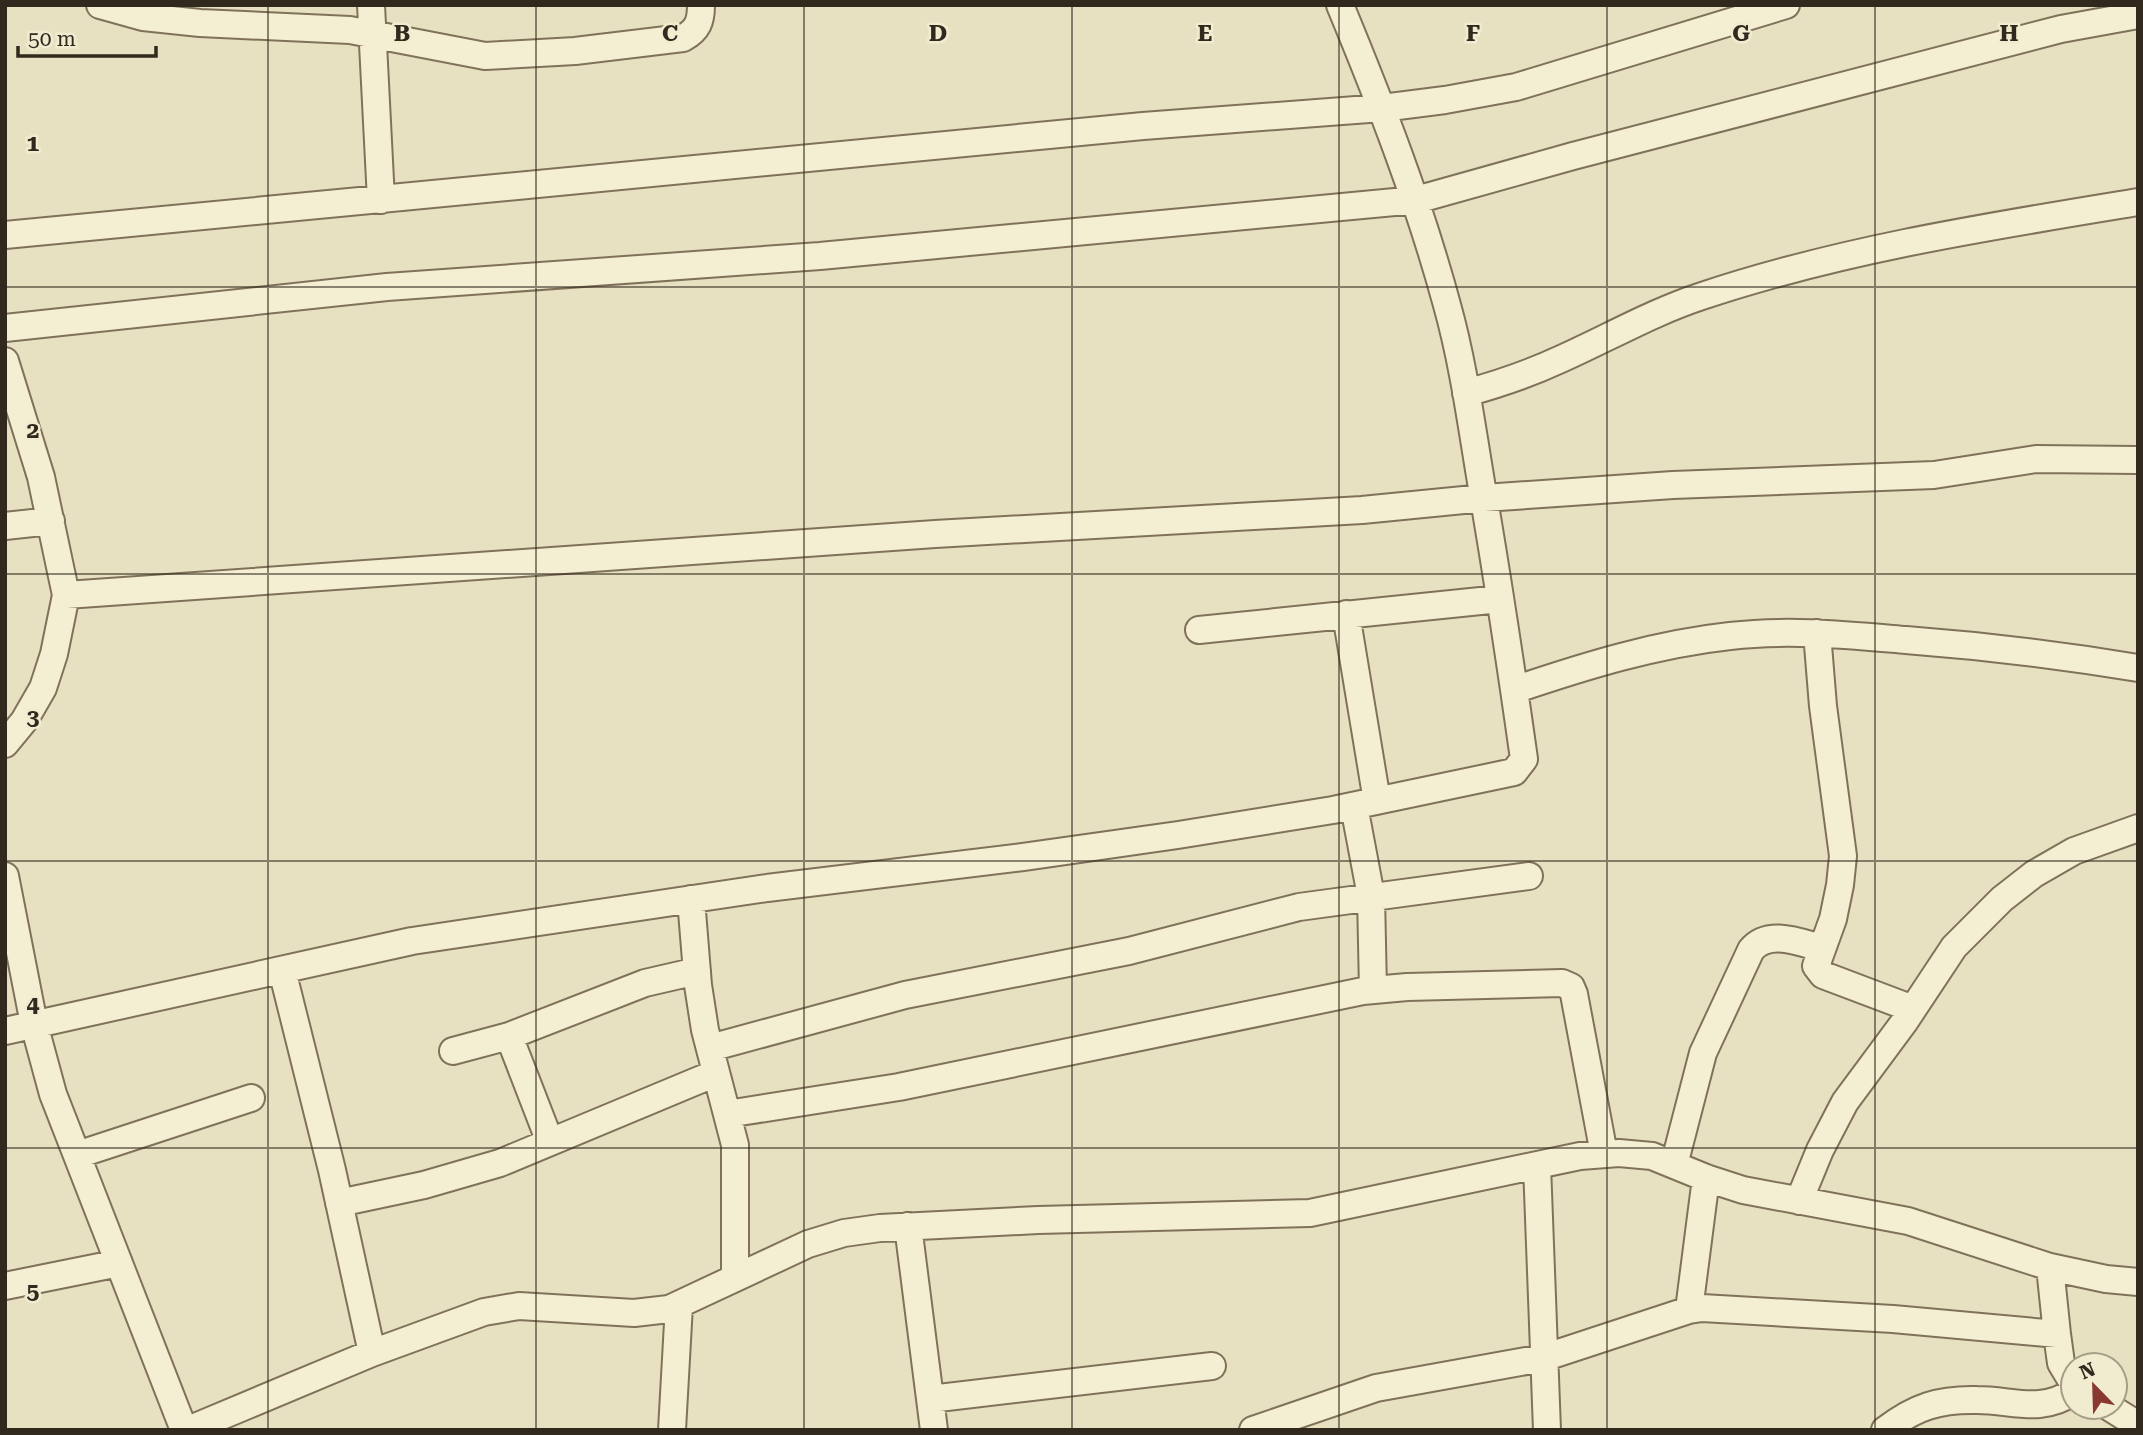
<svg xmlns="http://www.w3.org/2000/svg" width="2143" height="1435" font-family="'Roboto Serif',serif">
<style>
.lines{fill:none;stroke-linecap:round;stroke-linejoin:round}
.minor-casing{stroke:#80725a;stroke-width:30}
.minor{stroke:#f4eed3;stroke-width:26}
.grid{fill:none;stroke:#31291d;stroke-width:2;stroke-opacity:0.55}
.grid-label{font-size:23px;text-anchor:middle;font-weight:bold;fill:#31291d;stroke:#f1ebd0;stroke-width:5;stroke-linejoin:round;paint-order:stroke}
</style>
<rect width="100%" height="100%" fill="#e8e1c1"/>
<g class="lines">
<g class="minor-casing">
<path id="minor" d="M100,5L143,17L200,23L350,30L485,56L575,51L683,38C698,30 701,21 701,5
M371,5L381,200
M5,235L1143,126L1382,108L1445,100L1516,87L1786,5
M5,328L387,287L820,256L1416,200L1573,156L2061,29L2138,15
M5,361L41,477L66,595L54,654L43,688L24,721L5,744
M1466,393C1499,384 1531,373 1561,359C1608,338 1653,312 1702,296C1843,249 1992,226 2138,202
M5,526L51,521
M66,595L935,534L1362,510L1484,498L1673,485L1934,475L2036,459L2138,460
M1346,614L1377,801
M1199,630L1500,599
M1817,633L1823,706L1843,856L1840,885L1833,919L1816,966L1823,975L1913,1009
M1514,690C1585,666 1656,644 1730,636C1789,629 1847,635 1906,640C1985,646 2059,655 2138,668
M1354,806L1371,896L1373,990
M5,876L34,1024L53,1094L184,1430
M691,899L698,985L705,1030L735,1145V1277
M282,970L332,1170L372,1353
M5,1031L412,941L767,888L1023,857L1178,835L1333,810L1514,772L1524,759C1511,667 1497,574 1481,482C1471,422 1463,362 1447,305C1419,202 1381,104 1340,5
M509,1036L550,1142
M710,1048L905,995L1129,951L1299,907L1529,876
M453,1051L509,1036L645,983L697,971
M727,1114L899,1087L1363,991L1407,987L1562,983L1571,987L1574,994L1604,1154
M77,1155L251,1098
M1537,1165L1547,1430
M1674,1165L1703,1053L1751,950C1768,929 1799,942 1821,948
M1799,1201L1820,1150L1845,1102L1905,1021L1954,947L2002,899L2034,874L2074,851L2138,828
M339,1203L424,1185L500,1163L716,1073
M908,1226L934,1430
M5,1286L119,1263
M1689,1310L1706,1178
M2057,1334L2061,1363L2073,1383
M930,1399L1212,1366
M2109,1407L2138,1425
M188,1430L372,1353L484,1312L519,1306L634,1313L669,1309L808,1244L844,1233L880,1228L1038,1220L1310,1213L1580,1156L1619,1153L1652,1156L1706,1178L1743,1190L1908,1221L2050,1267L2106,1279L2138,1282
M672,1430L679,1305
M1253,1430L1376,1388L1543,1358L1689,1310L1702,1308L1893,1319L2057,1334L2050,1267
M1885,1430C1915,1407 1939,1399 1977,1400C2013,1400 2040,1414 2073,1392"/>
</g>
<use href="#minor" class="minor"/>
</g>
<path class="grid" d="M268,5V1430M536,5V1430M804,5V1430M1072,5V1430M1339,5V1430M1607,5V1430M1875,5V1430M5,287H2138M5,574H2138M5,861H2138M5,1148H2138"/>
<g class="grid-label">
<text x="402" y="41">B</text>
<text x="670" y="41">C</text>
<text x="938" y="41">D</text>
<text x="1205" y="41">E</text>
<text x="1473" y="41">F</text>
<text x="1741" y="41">G</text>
<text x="2009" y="41">H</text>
<text x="33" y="151">1</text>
<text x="33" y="438">2</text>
<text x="33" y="725">3</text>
<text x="33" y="1012">4</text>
<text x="33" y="1299">5</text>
</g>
<rect width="2143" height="1435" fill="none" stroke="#31291d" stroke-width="14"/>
<g transform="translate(2094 1386) rotate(337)"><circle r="33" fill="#f1ebd0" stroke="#a49d88" stroke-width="2"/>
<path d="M0-5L12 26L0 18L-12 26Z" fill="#893931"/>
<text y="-10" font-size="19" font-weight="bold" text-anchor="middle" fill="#31291d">N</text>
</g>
<path d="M18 46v10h138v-10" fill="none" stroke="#31291d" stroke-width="3.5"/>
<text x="28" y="46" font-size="21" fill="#31291d" stroke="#f1ebd0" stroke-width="5" paint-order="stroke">50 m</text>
</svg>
